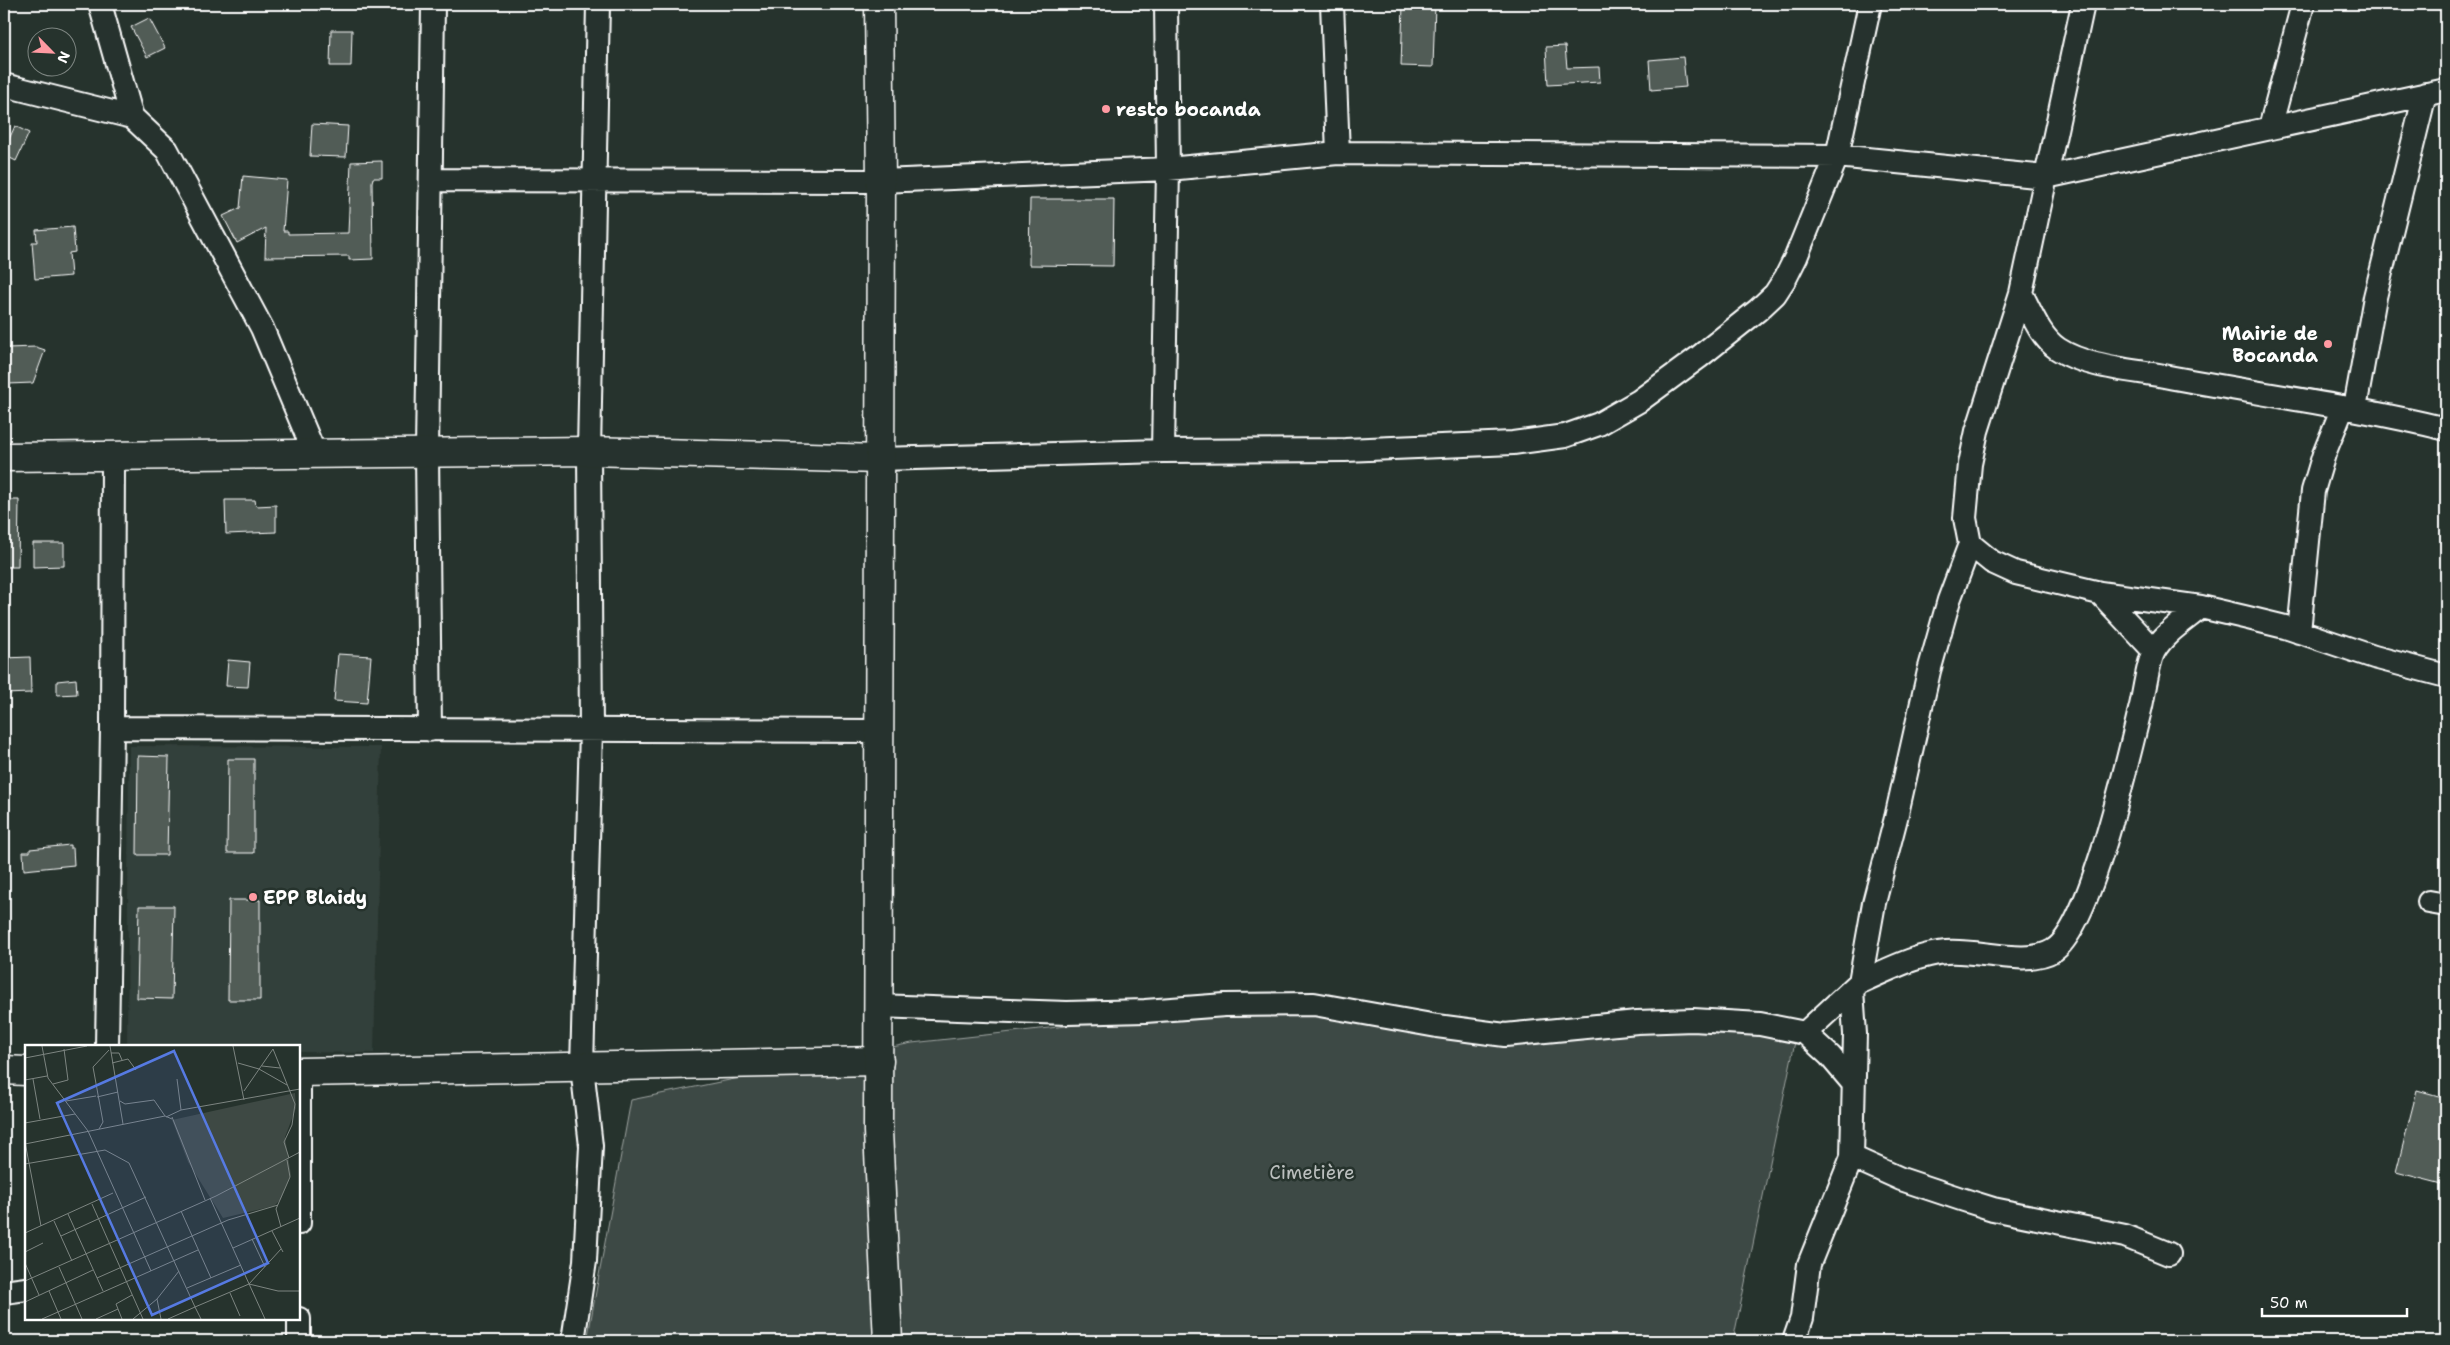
<svg xmlns="http://www.w3.org/2000/svg" width="2450" height="1345" font-family="'Shantell Sans',sans-serif">
<style>
.built{fill:#333f3a}
.green{fill:#3e4944;stroke:#9ea4a2}
.building{fill:#515c57;stroke:#fff}
.lines{fill:none;stroke-linecap:round;stroke-linejoin:round}
.minor-casing{stroke:#fff;stroke-width:26}
.tertiary-casing{stroke:#fff;stroke-width:31}
.primary-casing{stroke:#fff;stroke-width:31}
.minor{stroke:#26332d;stroke-width:22}
.tertiary{stroke:#26332d;stroke-width:28}
.primary{stroke:#26332d;stroke-width:28}
.poi-dot{fill:#ff9aa2;stroke:#26332d;stroke-width:2}
.labels{text-anchor:middle;stroke-width:5;stroke-linejoin:round;paint-order:stroke}
.poi-label{font-size:19px;font-weight:bold;fill:#fff;stroke:#26332d;text-anchor:start}
.park-label{font-size:19px;fill:#bbbfbe;stroke:#26332d}
.inset-road{fill:none;stroke:#7d8581;stroke-width:1}
.view{fill:#567ae2;fill-opacity:0.15;stroke:#567ae2;stroke-width:2.5}
.inset-edge{fill:none;stroke:#fff;stroke-width:2.5}
</style>
<rect width="100%" height="100%" fill="#26332d"/>
<filter id="ink" filterUnits="userSpaceOnUse"><feTurbulence type="fractalNoise" baseFrequency=".02" numOctaves="2"/><feDisplacementMap in="SourceGraphic" scale="10" xChannelSelector="R" yChannelSelector="G"/><feConvolveMatrix kernelMatrix="1 2 1 2 8 2 1 2 1" color-interpolation-filters="sRGB"/></filter>
<g filter="url(#ink)">
<path class="built" d="M129,746L381,747L374,1053L299,1052V1046H127Z"/>
<path class="green" d="M1250,1006L1489,1039L1551,1027L1797,1032L1733,1341H587L631,1100L912,1043Z"/>
<path class="building" d="M1403,4H1435L1433,67L1401,66Z
M149,18L165,48L147,57L131,27Z
M331,30H352L351,66H330Z
M1565,46L1567,68L1599,67L1600,82L1548,85L1546,47Z
M1683,57L1686,87L1651,90L1649,60Z
M312,124L348,126L346,157L310,156Z
M15,126L29,133L16,161L4,155V150Z
M382,161V178H373L372,182L373,259L349,260V256L265,257L266,228L237,243L223,216L240,208L243,176L287,180L283,231H288V234L348,233L351,162Z
M1030,199H1114L1113,266L1029,265Z
M73,227L75,252L69,253L71,276L35,279L32,242H37L36,230Z
M36,347L45,350L33,383L8,384L7,348Z
M4,500H19L18,567H4Z
M225,500H255L256,506L276,505V532L226,534Z
M33,543H64V566L33,567Z
M338,654L371,656L367,703L334,701Z
M30,657L31,693L4,694V658Z
M228,660L250,662L248,687L226,686Z
M76,679L77,694L57,695V681Z
M138,756L169,757L167,855H137Z
M228,759H254V853H227Z
M70,845V848H73L74,865L24,870L23,852H30V849Z
M229,900H260V1000H228Z
M139,906H174L172,999L137,998Z
M2417,1090L2446,1098V1185L2396,1172Z"/>
<g class="lines">
<g class="minor-casing">
<path id="minor" d="M100,4L132,117L167,150L262,328L314,452
M1332,4L1338,153
M2083,4L2021,293L1977,431L1970,464L1965,518L1970,544L1992,562L2016,573L2100,593L2201,607L2244,617L2285,627L2374,657L2446,676
M4,85L132,117
M2270,128L2303,4
M432,180L881,181L1168,169L1338,153L1837,156L2046,177L2446,90
M2021,293C2031,312 2040,337 2058,349C2085,367 2132,370 2164,376C2258,394 2353,406 2446,429
M2355,408L2375,297L2425,94
M1163,451L1168,169L1166,4
M879,459L1163,451L1345,450L1513,443L1565,436L1599,424L1639,401L1699,357L1758,310L1775,294L1786,277L1796,257L1837,156L1870,4
M2100,593L2154,651
M2299,632L2313,491L2324,454L2343,407
M112,728L880,731
M430,730L427,452L433,4
M2429,902L2446,905
M1860,982C1888,970 1915,955 1946,952C1978,949 2026,967 2054,950C2091,926 2129,754 2141,706C2144,693 2148,662 2154,651C2164,633 2186,620 2201,607
M878,1006L1067,1013L1145,1011L1225,1005L1314,1004L1437,1026L1505,1035L1637,1022L1693,1020L1760,1024L1805,1033L1830,1056L1852,1082
M1805,1033L1860,982L1874,903L1896,818L1929,671L1949,600L1970,544
M107,1046L112,728L113,457
M1852,1157L1901,1179L1961,1199L1993,1209L2125,1236L2169,1254
M299,1223V1072
M4,1292L26,1289
M299,1341V1319
M573,1341L585,1261L591,1146L582,1067L591,730L589,451L598,4
M1794,1341L1802,1318L1809,1264L1852,1157L1855,1034L1852,990"/>
</g>
<g class="tertiary-casing">
<path id="tertiary" d="M4,457L589,451L879,459
M4,1070L26,1071
M299,1072L879,1061"/>
</g>
<g class="primary-casing">
<path id="primary" d="M879,4L881,181L878,1131L888,1341"/>
</g>
<use href="#minor" class="minor"/>
<use href="#tertiary" class="tertiary"/>
<use href="#primary" class="primary"/>
</g>
</g>
<g class="poi-dot">
<circle cx="1106" cy="109" r="5"/>
<circle cx="2328" cy="344" r="5"/>
<circle cx="253" cy="897" r="5"/>
</g>
<g class="labels">
<g class="poi-label">
<text x="1116" y="116">resto bocanda</text>
<text x="2318" y="340" text-anchor="end">Mairie de<tspan x="2318" dy="22">Bocanda</tspan></text>
<text x="263" y="904">EPP Blaidy</text>
</g>
<g class="park-label">
<text x="1312" y="1179">Cimetière</text>
</g>
</g>
<g transform="translate(25 1045)">
<rect width="275" height="275" fill="#26332d"/>
<path d="M270,48L271,63L260,92L266,130L256,154L249,161L198,173L163,117L147,75Z" fill="#3e4944"/>
<path class="inset-road" d="M17,1L23,33L63,86L126,226M85,1L98,79M208,1L219,55M248,4L270,59L267,80L259,97L264,113M86,8H94L97,15M0,13L62,1M87,18L103,14L111,25M213,18L234,24M237,21L255,23M234,24L262,40M8,34L15,74M152,34L156,65M0,35L22,31M28,39L43,35L39,4M219,46L248,4M72,52L93,47M41,56L71,51M95,56L100,59L129,55L140,71M141,72L156,65L275,44M147,72L180,155M0,78L50,69M74,84L78,77L68,22L84,5M0,97L16,181M0,99L140,71L147,74M0,119L80,105L104,118L170,262L143,274M185,153L240,274M67,159L118,274M156,166L186,233M43,169L78,246M29,176L47,216M256,182L251,164L265,132L262,115M247,186L258,207M0,188L88,148M36,191L121,152M227,194L240,222M208,203L275,173M0,207L18,198M0,218L14,250M34,222L57,274M72,233L203,175L253,160M0,236L191,151L275,107M224,239L253,246H275M162,243L216,220M205,248L215,271M132,254L136,274M0,257L68,225M17,274L33,267L24,246M36,274L33,267L173,205M71,274L93,264M97,274L91,259L107,250M108,274L132,254L154,226M176,274L170,262L224,239L256,204"/>
<path class="view" d="M149,6L243,218L127,270L32,58Z"/>
<rect width="275" height="275" class="inset-edge"/>
</g>
<rect width="2450" height="1345" fill="none" stroke="#26332d" stroke-width="20"/>
<rect x="10" y="10" width="2430" height="1325" fill="none" stroke="#fff" stroke-width="2" filter="url(#ink)"/>
<g transform="translate(52 52) rotate(114)"><circle r="24" fill="#26332d" stroke="#7d8581"/>
<path d="M0-4L9 19L0 12L-9 19Z" fill="#ff9aa2"/>
<text y="-8" font-size="14" font-weight="bold" text-anchor="middle" fill="#ffffff">N</text>
</g>
<path d="M2262 1308v8h145v-8" fill="none" stroke="#ffffff" stroke-width="2.5"/>
<text x="2270" y="1308" font-size="15" fill="#ffffff" stroke="#26332d" stroke-width="4" paint-order="stroke">50 m</text>
</svg>
